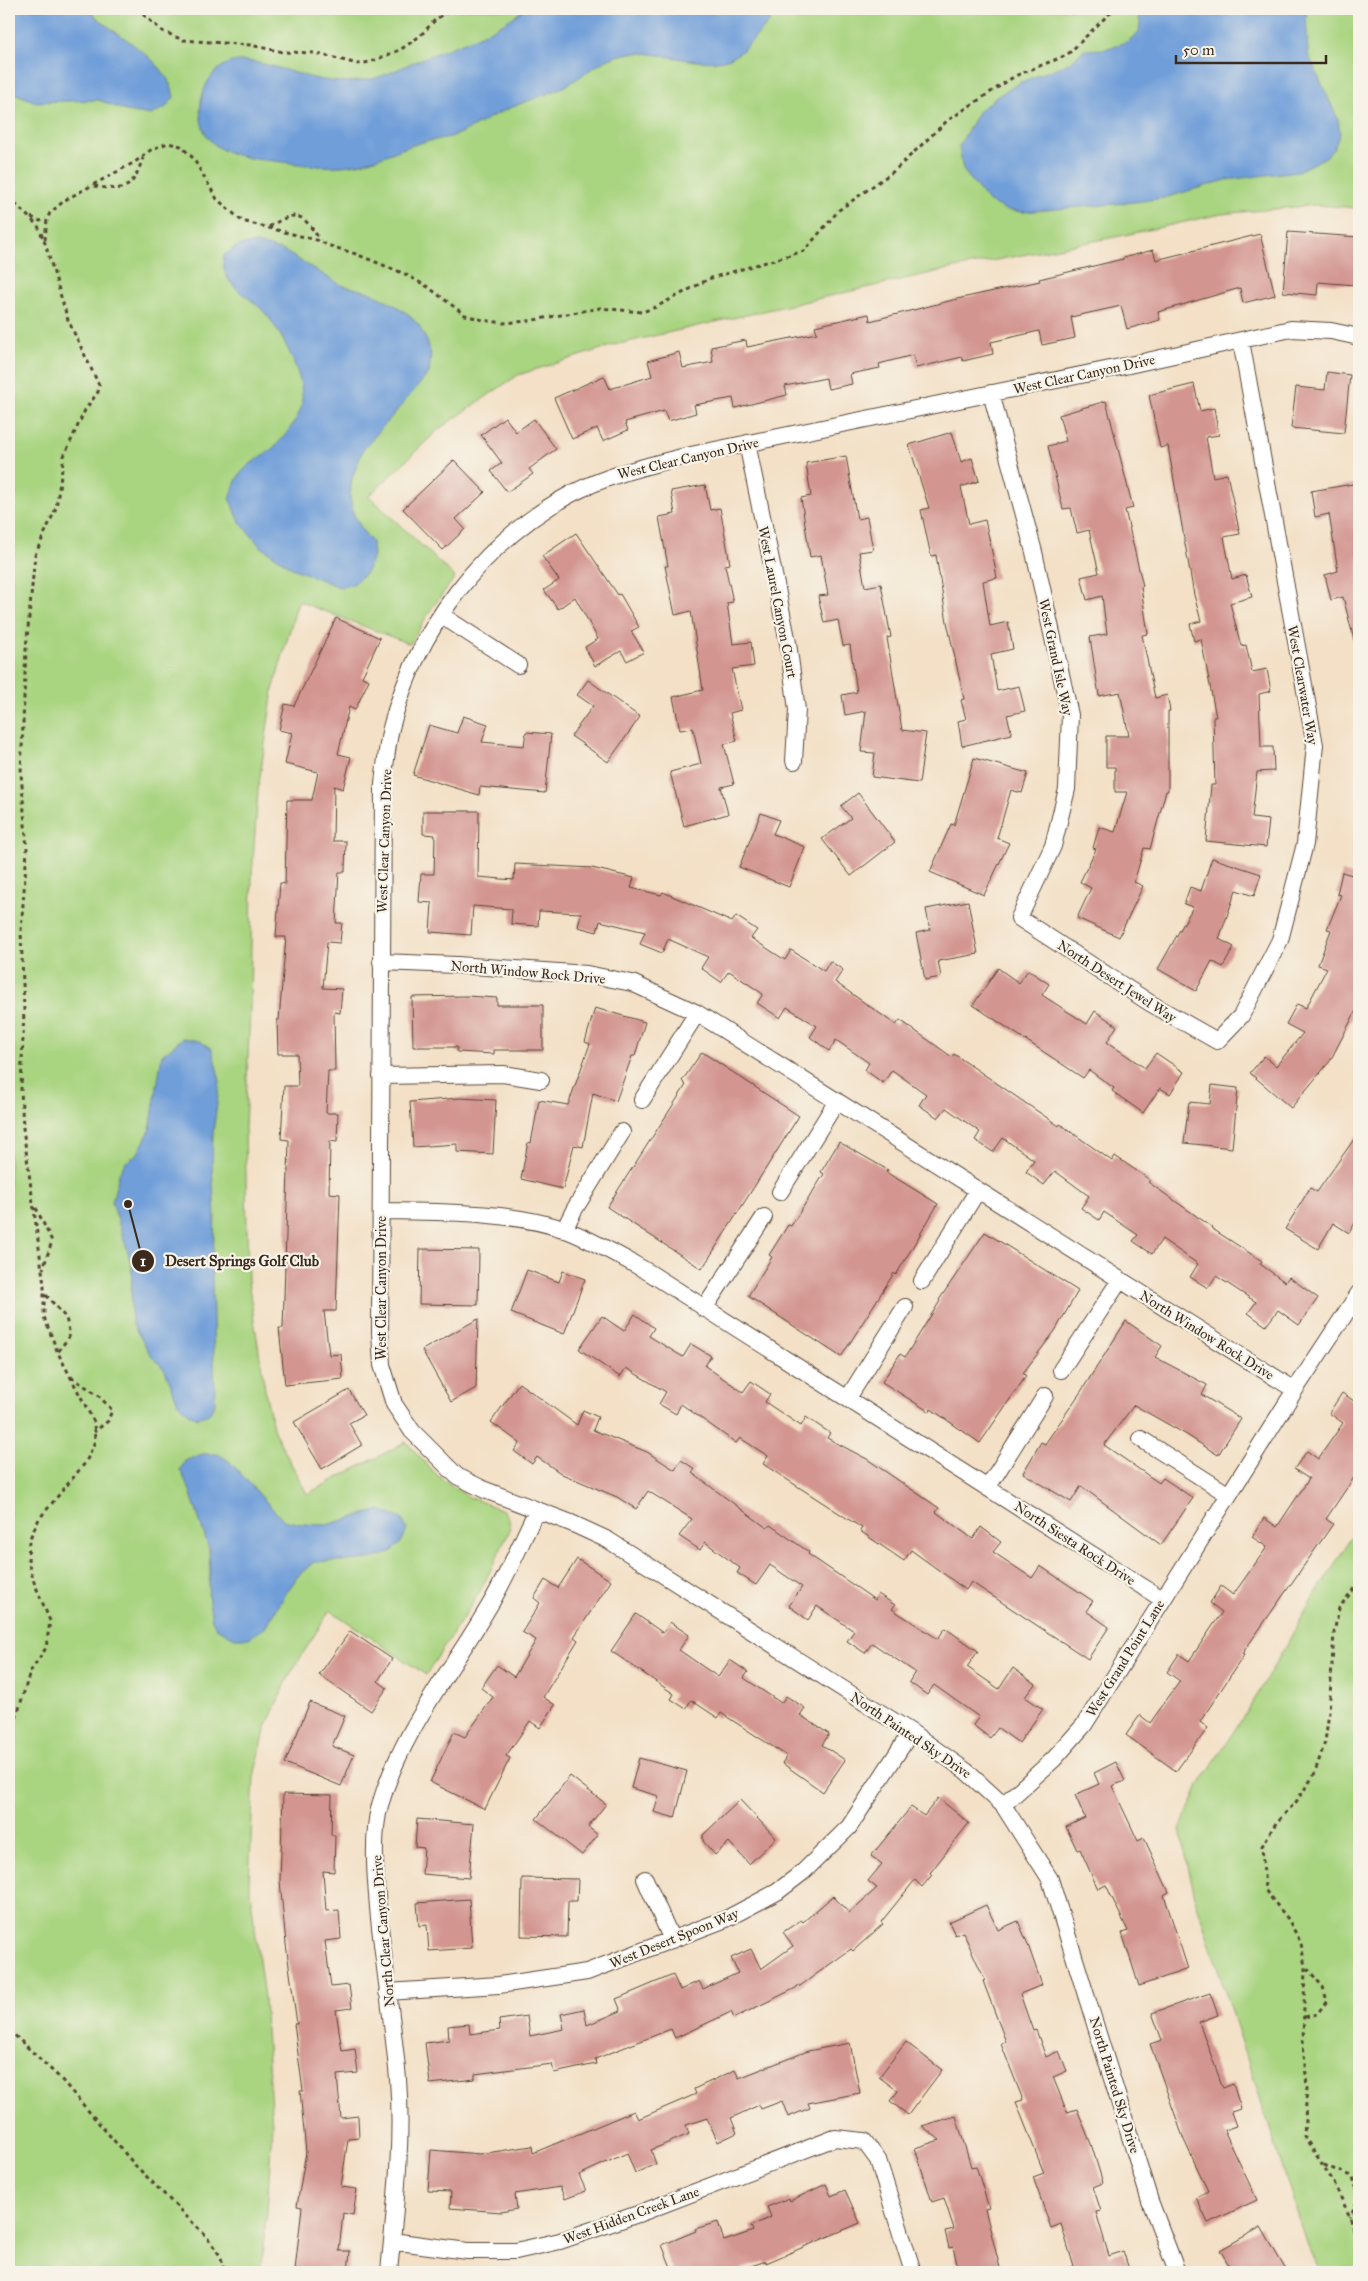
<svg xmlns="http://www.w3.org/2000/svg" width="1368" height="2281" font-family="'IM FELL Great Primer',serif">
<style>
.green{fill:#a9d480;stroke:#727f4f}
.water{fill:#709ed9;stroke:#56647c}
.building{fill:#d39590}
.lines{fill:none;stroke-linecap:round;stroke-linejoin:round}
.street-casing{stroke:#574537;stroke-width:18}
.path{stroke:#574537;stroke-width:3;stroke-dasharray:4 4;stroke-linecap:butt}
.street{stroke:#fff;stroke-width:16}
.labels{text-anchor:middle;stroke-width:4.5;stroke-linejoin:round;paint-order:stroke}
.street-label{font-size:14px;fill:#3b2a1e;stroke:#f7f3e8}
.leader{fill:none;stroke:#3b2a1e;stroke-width:2}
.callout-dot{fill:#3b2a1e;stroke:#f7f3e8;stroke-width:2}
.mark-label{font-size:15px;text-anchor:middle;font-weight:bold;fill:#fff}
.callout-label{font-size:15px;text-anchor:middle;font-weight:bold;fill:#3b2a1e;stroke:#f7f3e8;stroke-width:4.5;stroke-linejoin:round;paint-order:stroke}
</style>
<rect width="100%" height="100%" fill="#f7f3e8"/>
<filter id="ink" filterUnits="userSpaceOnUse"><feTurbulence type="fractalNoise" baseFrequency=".02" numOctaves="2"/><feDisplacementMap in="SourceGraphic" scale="10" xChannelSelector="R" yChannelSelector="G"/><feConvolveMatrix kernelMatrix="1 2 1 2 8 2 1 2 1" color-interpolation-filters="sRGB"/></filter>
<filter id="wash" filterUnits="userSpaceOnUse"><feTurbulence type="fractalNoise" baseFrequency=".0096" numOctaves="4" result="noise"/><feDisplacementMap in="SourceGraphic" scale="20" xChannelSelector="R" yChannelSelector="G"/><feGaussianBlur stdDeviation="1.12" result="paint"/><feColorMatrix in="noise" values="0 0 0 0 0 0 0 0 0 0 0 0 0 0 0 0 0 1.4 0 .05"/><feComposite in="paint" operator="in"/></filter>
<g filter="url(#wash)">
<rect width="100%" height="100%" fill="#f3e0c6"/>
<path class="green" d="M9,9H1359V208L1316,205L1221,214L1125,235L940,271L614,345L518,375L439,429L369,496L455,577L432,608L410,644L298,601L273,690L258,790L252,875L250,1010L245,1128L248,1281L266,1396L274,1431L307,1494L406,1442L438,1476L469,1497L503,1510L509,1519L510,1530L481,1590L426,1675L330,1610L289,1676L266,1727L254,1776L249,1883L264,1998L272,2125L267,2213L260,2272H9Z
M1359,1526V2272H1323L1308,2246L1196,1901L1180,1830L1199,1785L1258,1694L1316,1593Z"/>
<path class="water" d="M9,9H88C115,38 167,56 174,97L166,107L151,115L126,111L99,100L36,102L9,91Z
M524,9H781C768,22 756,38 743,50C711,79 655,43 617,56C595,63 579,80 559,89C540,97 520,103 501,112C484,120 469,131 450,137C437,140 424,141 410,146C387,154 366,165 341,166C316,168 289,162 264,160C240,157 208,152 202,124C196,101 206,72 229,63C250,54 300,77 324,80C342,83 358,82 375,78C387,75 398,69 409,64C445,49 494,34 524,9Z
M1138,9H1306L1308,54L1338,119L1340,133L1334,148L1326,157L1298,171L1226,180L1164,198L1126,203L1023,212L1006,210L988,201L963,170L959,146L978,112L996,97L1021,82L1069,63L1084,50L1105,49L1127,42L1139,32L1140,23Z
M257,243L284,251L341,285L369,292L390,302L408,314L418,324L428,343L431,355L429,373L363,450L352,478L350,496L353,513L363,531L372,542L373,556L367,572L352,585L339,587L292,568L260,546L240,522L230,500C232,494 233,487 236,481C243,465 260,459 273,448C283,439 297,421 301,408C308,381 282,333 265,313C248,293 219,287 224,255L240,245Z
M183,1038L200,1041L212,1049L220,1081L213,1133L212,1165L215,1217L212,1275L215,1404L209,1414L198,1418L189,1414L178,1403L165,1370L150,1354L132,1323L131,1306L132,1265L112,1202L119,1174L125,1163L138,1153L150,1130L162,1055Z
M202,1454H218L229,1461L283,1520L302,1524L326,1525L380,1510L402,1519L407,1530C405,1534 403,1540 400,1544C381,1566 341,1559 314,1562L298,1576L287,1592L265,1628L249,1638H235L216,1628L212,1620L208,1596L210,1573L209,1549L189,1488L180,1470L185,1461Z"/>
<g id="blocks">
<path class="building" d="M1288,232L1359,237L1355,285L1318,282L1317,295L1283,292Z
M1260,234L1275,295L1243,303L1240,288L1158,312L1160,320L1127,329L1121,306L1071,317L1075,338L1042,345L1039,331L991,342L993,354L963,361L962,357L916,368L913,355L879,364L880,368L850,374L852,384L828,389L826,378L785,386L787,395L735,408L733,398L694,405L696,413L668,421L664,411L625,422L628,430L603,441L597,428L572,439L554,398L604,376L610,389L652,376L648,361L679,352L683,368L713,362L711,347L746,340L747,347L817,333L815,326L869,314L870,321L957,299L1040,281L1039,279L1123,259V258L1153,250L1156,260Z
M1327,372L1350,375L1344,433L1291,428L1296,387L1325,390Z
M1194,384L1200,411L1214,408L1219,435L1206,437L1213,477L1227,474L1240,534L1224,537L1232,579L1246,575L1252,597L1230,603L1241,646L1246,645L1252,672L1267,669L1271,691L1259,694L1261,747H1273L1274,771L1257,772L1252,818L1269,820L1266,847L1206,841L1211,785H1215L1213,717H1216L1201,639L1194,641L1190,624L1201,621L1194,595L1168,446L1160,448L1149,395Z
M1106,401L1133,508L1125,510L1143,586L1141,587L1148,634L1142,635L1155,698L1167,695L1170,711H1168V791H1166L1150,849L1144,848L1134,882L1143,886L1119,937L1077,918L1091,888L1080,882L1096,849L1093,848L1099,827L1115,832L1127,792H1115V767H1106V736H1129L1120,692L1099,696L1090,637L1107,634L1102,596L1087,600L1081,577L1099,573L1089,530L1077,533L1071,508L1063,509L1048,446L1066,441L1059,415Z
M505,417L516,432L534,419L556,449L529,469L533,474L507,492L491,471L502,463L481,435Z
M952,432L961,462L972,458L979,481L961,487L969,524L985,520L994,561L997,578L983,581L990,626L1008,622L1013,649L991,654L997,691L1019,686L1025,711L1007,715L1012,734L962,746L958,721L966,719L961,700L964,699L947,622L936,555L931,556L921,510L929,508L909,445Z
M846,456L857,519L867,517L873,550L859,552L865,587L881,584L891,637L887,638L902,730L926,733L919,783L872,777L875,753L861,752L866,711L845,715L842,695L857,692L850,645L843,646L838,620L824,623L818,596L828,595L821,555L810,557L801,498L811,496L806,463Z
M454,460L485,492L456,519L465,529L443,550L403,509Z
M1359,483V639L1354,640L1343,597L1331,600L1325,575L1338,571L1329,514L1315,517L1311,491Z
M705,485L710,510L720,508L725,535L730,564L725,565L733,602L727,603L733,644L751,642L754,666L732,669L741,710L730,713L737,741L724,744L734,784L721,787L728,814L684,826L670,772L701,764L693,728L680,730L673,697L703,690L691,611L675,615L665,566H668L659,517L675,514L671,491Z
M576,533L618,595L620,594L639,627L631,631L644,652L627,661L621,651L595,666L585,647L598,639L575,597L558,609L544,590L559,580L542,556Z
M336,618L380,638L362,677L369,680L355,710L349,707L338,754L351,757L343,789L334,786L333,841H346L345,872H339L336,923H342L340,943L327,942L323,988L342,989L340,1013L334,1012L335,1071H328L326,1113H338L337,1142L330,1141L329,1193L340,1194L336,1311H324L329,1355L341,1354L343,1379L285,1385L279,1328H283L289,1140L281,1139L284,1086H298L297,1054H278L277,1020H279L286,937H276L280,883L285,884L287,800H312L318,772L285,764L292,733L279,730L285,704L294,706Z
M588,680L640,717L608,762L571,736L593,706L577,695Z
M463,716L488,724L482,742L524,746L526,732L551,734L545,793L480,787L479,795L413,775L429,725L457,733Z
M974,758L1028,773L1022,793L1011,790L997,838L1009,843L984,895L930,872L951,824L954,825Z
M858,793L895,842L851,876L822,839L851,818L841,806Z
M423,811H479L478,877L514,880L515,864L592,868L634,878L631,888L661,895L663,892L732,922L736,916L757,930L751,938L785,960L791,950L824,971L830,961L843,970L835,982L896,1025L900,1020L952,1057L954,1054L1059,1126L1060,1124L1112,1161L1115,1156L1150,1180L1148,1182L1212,1227L1211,1228L1262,1261L1260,1264L1285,1282L1289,1277L1318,1298L1299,1325L1278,1310L1266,1326L1248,1313L1256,1302L1216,1276L1208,1288L1190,1277L1198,1264L1162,1239L1152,1254L1133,1241L1138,1235L1104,1212L1099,1220L1081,1208L1089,1196L1055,1171L1044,1185L1026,1172L1034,1160L1003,1138L993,1152L975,1140L980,1132L946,1108L938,1118L919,1105L926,1094L892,1070L883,1083L865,1070L869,1063L836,1040L829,1051L810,1037L817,1026L787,1007L780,1018L757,1003L763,994L729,971L721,982L701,968L708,957L668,939L662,953L640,944L645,932L600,921L597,932L578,927L581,913L539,911L538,926L511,924L512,909L473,906L471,935L430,932L432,903L419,902L421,874H434L435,835L423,834Z
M761,813L779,820L773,834L805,847L789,887L739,867Z
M1212,858L1261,874L1254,896L1236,890L1219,939L1234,947L1223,967L1212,961L1196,991L1158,969L1193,907L1184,904L1190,887L1201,891Z
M1342,872L1359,877V1005L1330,1061L1291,1108L1250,1073L1264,1056L1276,1066L1303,1033L1286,1024L1297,1004L1306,1008L1327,968L1318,965L1331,930L1327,929L1341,895L1337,894Z
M968,901L978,954L938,961L941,977L925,980L916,933L930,930L926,909Z
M998,968L1019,983L1028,970L1049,984L1042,995L1087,1024L1095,1011L1117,1026L1107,1042L1145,1068L1156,1053L1184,1072L1170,1094L1160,1088L1143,1113L1112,1091L1114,1088L1089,1070L1083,1078L973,1005Z
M467,996L497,998V1005H543V1050H494V1054L457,1052V1047H413L412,997Z
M595,1008L645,1022L635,1056H632L616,1101L593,1093L583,1147L574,1145L563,1189L521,1179L528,1142L531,1143L539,1100L568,1105L590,1044L585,1042Z
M702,1052L799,1116L702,1269L607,1207L686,1085L682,1081Z
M1212,1085L1238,1088L1232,1148L1184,1143L1189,1102L1210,1104Z
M460,1098L496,1100L493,1154L457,1152V1144L413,1147L410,1102Z
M1359,1132V1216L1349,1233L1333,1223L1318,1249L1285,1229L1310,1188L1317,1192Z
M839,1142L888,1170L886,1172L938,1204L896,1275L894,1273L841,1357L748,1296L772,1257L769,1255L788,1225L791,1226L824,1174L821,1172Z
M985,1232L1078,1291L1055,1331L1023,1373L1026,1376L980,1443L931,1409L930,1412L882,1382L900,1354L905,1357L940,1301L939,1300Z
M420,1249L479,1250L478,1305L419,1304Z
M527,1270L559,1282L563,1271L585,1279L564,1334L511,1313Z
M635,1314L654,1328L649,1336L683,1357L691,1344L711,1356L705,1366L743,1392L751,1381L770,1394L765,1402L801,1426L806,1417L830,1433L827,1438L867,1459L939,1508L936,1512L973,1539L981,1527L1001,1542L993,1552L1032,1578L1040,1566L1093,1601L1086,1611L1109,1627L1088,1659L971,1582L966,1590L911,1550L904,1561L860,1531L862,1528L763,1464L768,1456L740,1438L736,1443L681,1404L676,1414L659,1404L666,1392L626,1368L620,1377L579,1349L602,1316L624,1331Z
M478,1319L476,1388L451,1402L422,1350Z
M1126,1321L1162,1346L1155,1357L1207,1385L1202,1395L1241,1419L1218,1455L1187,1435L1134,1405L1104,1445L1159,1483L1163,1478L1193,1498L1161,1545L1081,1486L1071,1502L1023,1473L1041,1442L1045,1444L1082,1390Z
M519,1383L577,1425L583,1410L598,1417L593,1430L647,1452L675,1470L681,1460L695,1469L692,1473L767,1528L770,1525L809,1552L808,1554L875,1600L878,1594L895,1605L892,1609L938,1639L945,1628L978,1651L967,1667L999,1689L1013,1668L1035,1684L1025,1697L1043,1709L1019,1743L998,1728L990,1738L973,1725L979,1717L934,1685L927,1695L909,1682L915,1672L872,1643L865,1653L847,1641L854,1631L817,1606L808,1620L789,1606L802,1587L770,1565L756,1585L737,1573L740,1568L705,1542L700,1550L679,1536L692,1519L648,1491L636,1509L617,1497L562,1474L537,1457L532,1464L514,1451L520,1443L491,1422Z
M349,1390L364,1415L349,1423L362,1445L322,1469L294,1422Z
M1342,1393L1357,1403L1359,1399V1470L1326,1519L1333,1524L1242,1654L1244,1655L1200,1722L1208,1728L1176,1771L1126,1735L1140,1715L1150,1723L1180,1681L1167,1672L1179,1654L1189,1661L1222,1612L1210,1603L1221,1586L1233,1595L1267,1547L1252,1537L1264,1518L1277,1527L1309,1479L1294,1469L1307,1451L1318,1459L1343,1423L1329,1413Z
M577,1559L611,1581L574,1637L578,1640L543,1697L555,1705L540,1728L530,1721L506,1756L510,1758L485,1809L430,1782L454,1732L465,1737L493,1697L481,1688L497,1665L514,1677L536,1640L522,1632L540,1603L534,1598L545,1580L558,1588Z
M636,1614L663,1633L670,1622L689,1635L679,1650L718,1677L730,1660L748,1672L744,1678L781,1703L786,1696L805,1708L800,1715L829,1734L822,1745L845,1760L823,1792L782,1763L787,1756L721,1713L718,1718L691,1700L686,1709L671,1699L674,1694L611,1651Z
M350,1631L392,1659L378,1681L387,1688L371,1711L319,1675Z
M310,1702L345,1716L332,1746L354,1755L341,1786L285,1763Z
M639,1758L687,1771L675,1818L654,1812L659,1796L631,1788Z
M1116,1762L1125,1781L1112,1786L1138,1841L1144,1838L1169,1892L1164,1895L1188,1969L1139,1986L1122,1933L1128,1931L1106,1885L1098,1889L1080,1849L1077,1850L1066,1827L1085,1818L1075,1795L1099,1784L1094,1773Z
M570,1776L606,1804L588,1827L598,1835L582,1855L536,1819Z
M283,1794L332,1795L331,1835H335L334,1872L323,1871L326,1911L339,1910L341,1939L325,1941L331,1987L349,1985L352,2008L336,2010L342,2051L355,2049L358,2073L337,2075L341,2118L358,2116L359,2138L348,2139L341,2187L357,2189L353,2215L343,2213L339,2251H350L348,2272L295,2270L302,2207L297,2206L306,2152L300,2091H303L294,2024H297L286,1944L280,1881Z
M938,1798L969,1823L930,1873L932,1875L922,1887L915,1880L881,1922L883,1924L853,1951L851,1949L800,1986L734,2018L731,2012L675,2038L671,2029L595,2059L596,2064L554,2073L552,2064L475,2074V2079L430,2084L425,2043L449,2040L448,2026L469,2024L470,2034L500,2030L499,2020L527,2016L530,2036L564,2029L561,2014L584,2009L587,2025L621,2011L616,1999L673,1975L680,1990L699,1981L703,1989L738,1973L731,1958L751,1949L761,1969L793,1946L783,1932L801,1920L803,1922L833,1896L849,1913L877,1888L868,1881L882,1864L871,1856L911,1807L924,1816Z
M740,1800L776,1838L749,1864L729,1842L715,1855L703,1841V1835Z
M417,1819L474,1824L469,1878L422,1874L424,1848L415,1847Z
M522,1878L578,1879L577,1901H568L567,1937L521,1936Z
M469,1899L472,1948L429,1951L427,1925L419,1926L417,1903Z
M986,1905L998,1930L1018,1921L1027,1942L1042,1985L1020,1994L1033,2031L1036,2030L1046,2057L1059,2051L1067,2071L1053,2077L1067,2112L1077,2109L1091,2144L1103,2183L1093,2187L1101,2211L1096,2212L1109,2256L1123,2251L1130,2272H1069V2269L1074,2267L1061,2224L1051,2228L1033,2177L1044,2173L1016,2102L1023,2100L1001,2044L1006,2042L983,1981L985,1980L963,1932L955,1935L949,1922Z
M1210,1993L1218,2015L1199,2022L1223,2088L1233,2084L1241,2109L1231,2112L1236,2126L1224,2130L1257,2200L1208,2223L1196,2197L1208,2191L1184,2140L1150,2044L1162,2040L1152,2013Z
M906,2042L942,2070L908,2115L890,2101L898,2091L879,2077Z
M850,2043L860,2093L808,2103L810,2108L788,2117L782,2101L761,2109L759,2105L731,2118L737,2133L718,2142L707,2118L686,2125L689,2134L651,2150L656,2164L635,2173L627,2153L579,2175L586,2191L565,2199L560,2187L515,2194L517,2209L501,2212L450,2208L451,2192L428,2191L431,2150L480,2154L532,2146L533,2153L634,2111L638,2119L696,2094L694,2089L735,2070L739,2078L808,2051Z
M956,2116L971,2167L976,2166L989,2208L985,2209L1001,2272H959L953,2247L949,2248L945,2231L954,2229L944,2198L932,2202L915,2148L940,2140L922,2126Z
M826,2184L831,2196L845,2190L860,2223L766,2263V2261L733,2272H673L662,2245L696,2231L695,2229L718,2222L724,2241L753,2231L751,2226L771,2217L767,2207L789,2198L790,2201Z
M1261,2227L1287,2272H1233L1220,2250Z"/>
</g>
</g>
<g filter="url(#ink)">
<use href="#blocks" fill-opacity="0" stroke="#574537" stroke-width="1"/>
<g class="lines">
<g class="street-casing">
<path id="street" d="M991,393L1034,552L1070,715L1067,789L1053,846L1019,918L1150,1003L1217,1041L1241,1016L1280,940L1305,844L1315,745L1241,341
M747,443L788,643L797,710L794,761
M441,615L518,665
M381,962L457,965L587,974L632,983L697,1013L1295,1390
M381,1076L503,1074L541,1080
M642,1100L697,1013
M780,1192L837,1101
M381,1211C437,1212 512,1211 566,1230C595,1241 623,1258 650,1273L1162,1599
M564,1230L574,1210L622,1132
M922,1281L978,1190
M704,1309L764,1217
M1061,1370L1120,1280
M848,1398L905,1307
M1141,1439L1229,1495
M988,1487L1045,1396
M1003,1805L1054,1759L1084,1725L1295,1390L1359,1293
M645,1879L672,1940
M387,1992L499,1985L587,1972L726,1919L777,1892L803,1872L849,1827L911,1732
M392,2241L467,2251H516L560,2241L638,2214L835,2138L864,2141L878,2160L913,2272
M389,2272C395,2208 403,2143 398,2079C393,2025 385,1972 379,1918C376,1886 371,1836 380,1805C401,1732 450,1673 488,1608C507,1577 521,1542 537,1510
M1177,2272L1150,2201L1050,1879L1003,1805L966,1771L911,1732L608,1540L571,1523L485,1490L457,1476L412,1431L394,1404L382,1365L380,1332L383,784C385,766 387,746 391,728C416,630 482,542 571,494C607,475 646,466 686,456L1120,367L1291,329L1331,331L1359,337"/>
</g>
<path class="path" d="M137,9L162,31L183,40L250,45L283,52L314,53L358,64L370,62L400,50L420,36L436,19L453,9
M1357,9L1359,17
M94,186C127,192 132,189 143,158
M9,198L38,226L45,243L68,320L99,385L98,392L85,410L64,456L56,508L35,555L26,649L21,773L27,850L21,931L24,1010L21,1089L23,1128L44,1285V1317L58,1353L94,1422L95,1441L86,1462L39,1519L29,1540L28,1561L34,1582L50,1621L46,1648L30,1672L12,1732L9,1773
M31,217L40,221L46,219
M269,227C297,209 302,213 320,240
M45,240L47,219L50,213L65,200L135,162L152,149L168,143L181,146L193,158L217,199L242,221L320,241L327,245L356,254L405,274L428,287L465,315L483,320L503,323L528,321L600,308L642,312L656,307L711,278L804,251L839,210L894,171L947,121L1015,76L1067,55L1114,9
M36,1208L52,1241L43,1269
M46,1295L66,1318L70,1335L58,1352
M71,1377L98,1395L112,1410L108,1421L94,1432
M1359,1582L1339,1608L1334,1633L1329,1712L1325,1742L1314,1775L1296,1802L1276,1823L1262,1846L1265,1890L1288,1919L1301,1943L1305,1967L1303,2043L1307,2087L1304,2136L1333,2181L1350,2217L1359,2246
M1305,2017L1317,2014L1327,2001L1323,1987L1306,1967
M9,2030L60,2078L135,2165L206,2236L221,2257L224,2272
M1324,2165L1353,2177C1358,2193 1358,2201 1350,2217"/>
<use href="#street" class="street"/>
</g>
</g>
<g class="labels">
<g class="street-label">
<text transform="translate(1084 374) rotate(-12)" y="5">West Clear Canyon Drive</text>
<text transform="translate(688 458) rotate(-13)" y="5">West Clear Canyon Drive</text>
<text transform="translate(778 602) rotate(79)" y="5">West Laurel Canyon Court</text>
<text transform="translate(1056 657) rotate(78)" y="5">West Grand Isle Way</text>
<text transform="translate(1303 685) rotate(80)" y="5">West Clearwater Way</text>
<text transform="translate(384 841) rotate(-88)" y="5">West Clear Canyon Drive</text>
<text transform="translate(528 972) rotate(5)" y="5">North Window Rock Drive</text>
<text transform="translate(1117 981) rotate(33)" y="5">North Desert Jewel Way</text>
<text transform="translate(381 1288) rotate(-90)" y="5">West Clear Canyon Drive</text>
<text transform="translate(1207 1335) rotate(32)" y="5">North Window Rock Drive</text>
<text transform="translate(1075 1543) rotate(33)" y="5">North Siesta Rock Drive</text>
<text transform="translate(1125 1658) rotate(-58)" y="5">West Grand Point Lane</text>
<text transform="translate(911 1735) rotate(34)" y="5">North Painted Sky Drive</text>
<text transform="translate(383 1931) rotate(-95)" y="5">North Clear Canyon Drive</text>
<text transform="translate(674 1938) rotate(-22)" y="5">West Desert Spoon Way</text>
<text transform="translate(1115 2085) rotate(73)" y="5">North Painted Sky Drive</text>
<text transform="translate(631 2215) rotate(-20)" y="5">West Hidden Creek Lane</text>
</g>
</g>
<path class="leader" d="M128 1204L143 1261"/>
<g class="callout-dot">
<circle cx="128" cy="1204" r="5"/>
<circle cx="143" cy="1261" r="12"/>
</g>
<g class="mark-label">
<text x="143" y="1266">1</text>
</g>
<g class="callout-label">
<text x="242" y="1266">Desert Springs Golf Club</text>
</g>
<rect width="1368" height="2281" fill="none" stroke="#f7f3e8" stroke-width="30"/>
<path d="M1176 55v8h150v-8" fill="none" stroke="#3b2a1e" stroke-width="2.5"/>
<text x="1183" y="55" font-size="15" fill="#3b2a1e" stroke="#f7f3e8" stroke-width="4" paint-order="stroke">50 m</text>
</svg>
